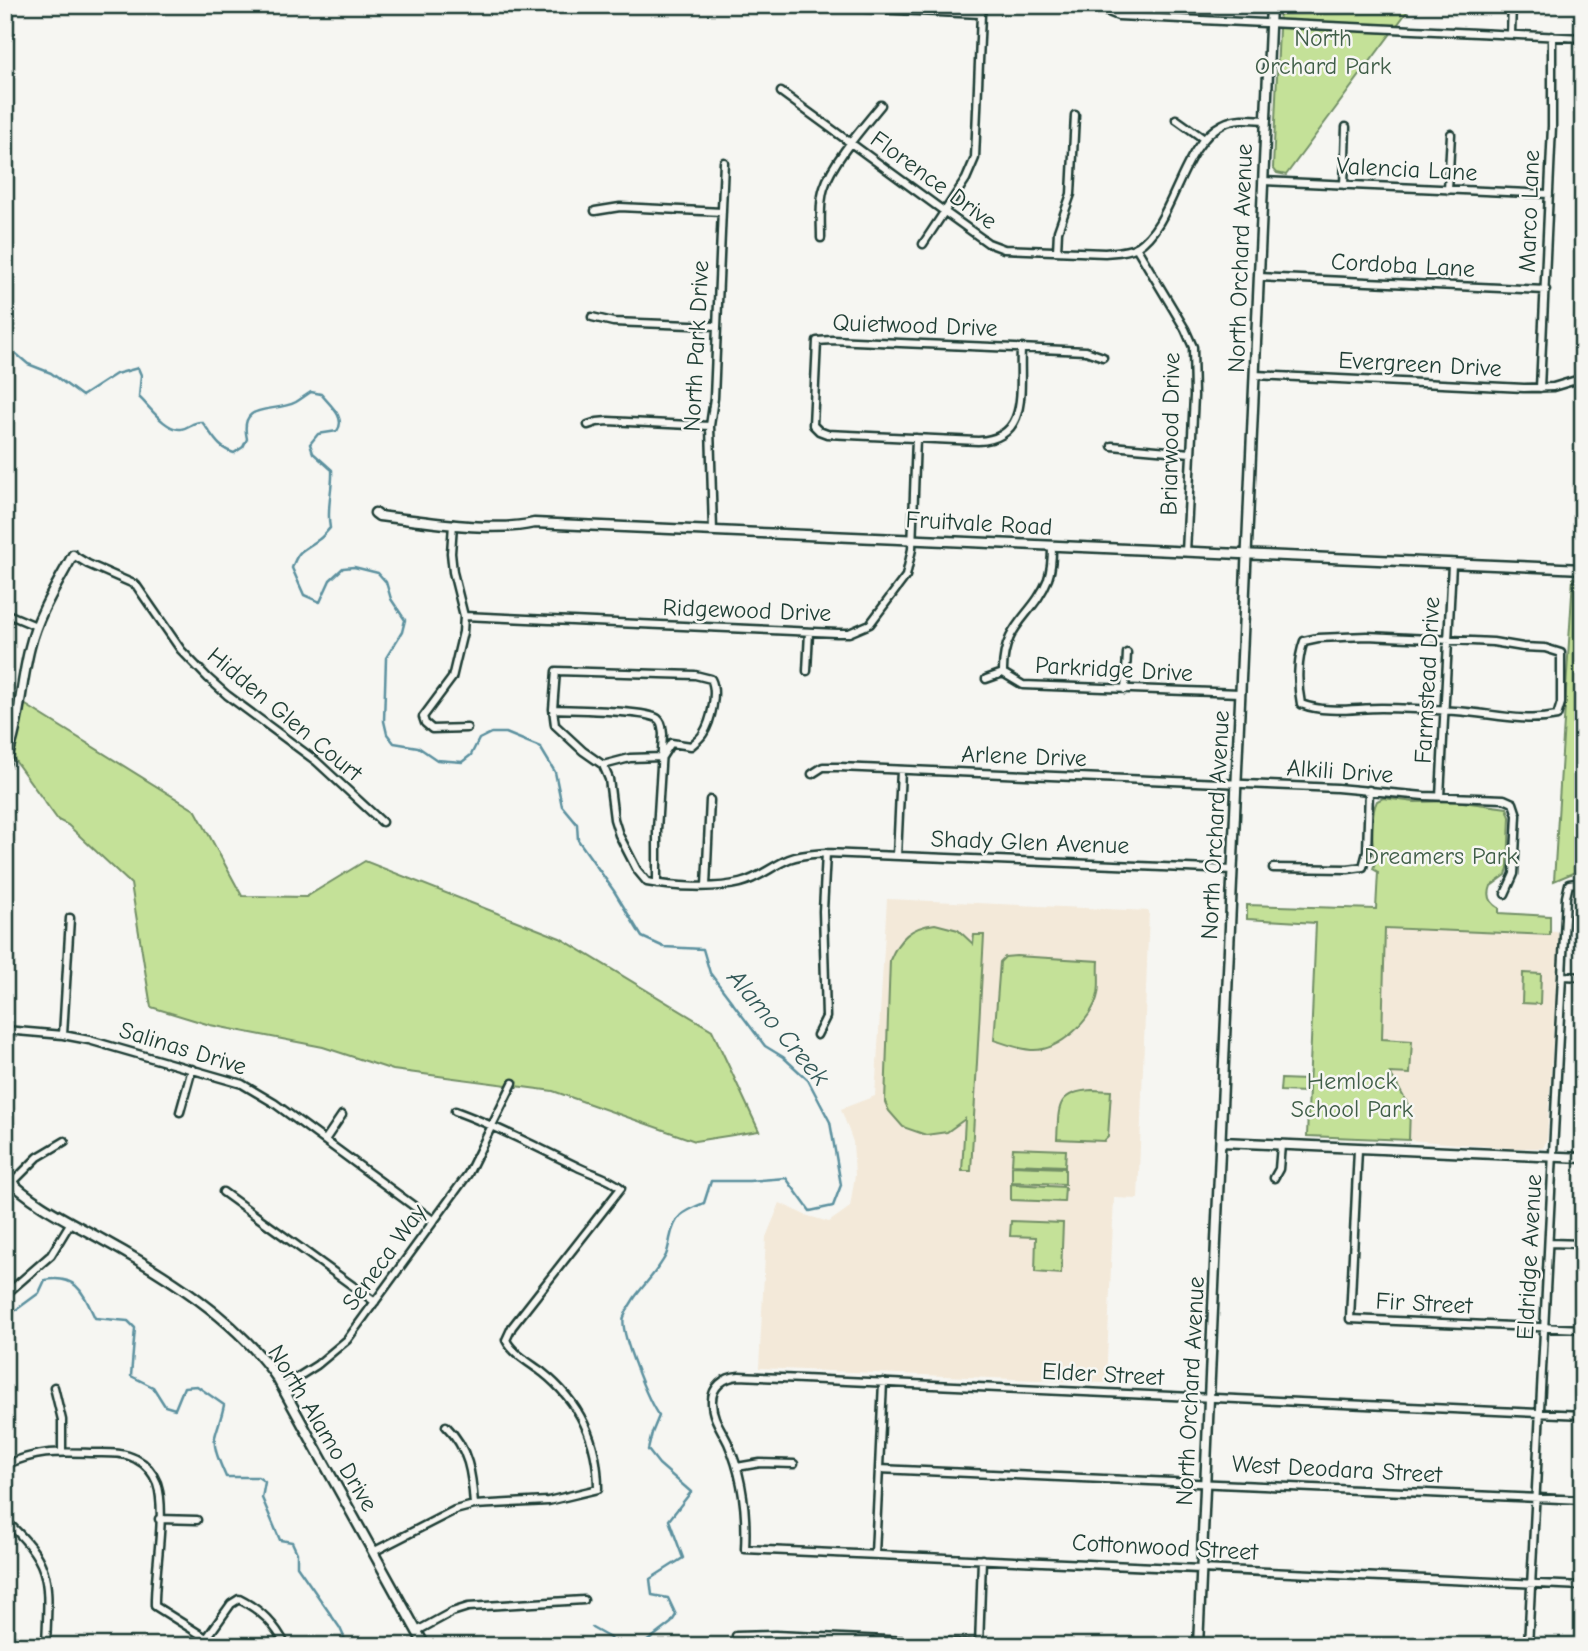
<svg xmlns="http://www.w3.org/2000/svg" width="1588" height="1651" font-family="'Comic Neue',sans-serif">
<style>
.built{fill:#f3e9d9}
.green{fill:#c4e198;stroke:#728f66;stroke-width:2}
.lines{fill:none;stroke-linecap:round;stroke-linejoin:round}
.stream{stroke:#5c919f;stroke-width:2.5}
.minor-casing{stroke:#1f3d34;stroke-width:11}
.tertiary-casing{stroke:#1f3d34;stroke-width:13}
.minor{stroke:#f6f6f2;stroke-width:6}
.tertiary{stroke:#f6f6f2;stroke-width:8}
.labels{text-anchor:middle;stroke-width:5;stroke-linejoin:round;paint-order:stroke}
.park-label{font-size:24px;fill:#405e48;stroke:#f6f6f2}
.street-label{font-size:24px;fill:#1f3d34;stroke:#f6f6f2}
.water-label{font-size:26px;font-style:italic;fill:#335958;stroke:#f6f6f2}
</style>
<rect width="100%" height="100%" fill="#f6f6f2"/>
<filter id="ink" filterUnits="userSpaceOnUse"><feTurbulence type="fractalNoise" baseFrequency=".0143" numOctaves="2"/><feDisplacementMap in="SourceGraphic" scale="14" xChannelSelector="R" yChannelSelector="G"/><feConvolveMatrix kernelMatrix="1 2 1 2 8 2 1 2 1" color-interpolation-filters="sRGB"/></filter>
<g filter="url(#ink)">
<path class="built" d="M887,899L1149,911L1138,1199L1114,1198L1106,1383L759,1368L766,1237L780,1203L805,1215L829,1222L850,1207L855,1175L853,1142L841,1109L875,1096Z
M1385,928L1559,932L1547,1140L1543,1148H1511L1409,1140L1410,1108L1381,1059Z"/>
<path class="green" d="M1280,5H1412L1286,175L1277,173L1273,168Z
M1573,578L1583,579V811L1580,870L1554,881Z
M5,692L196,811L242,896L306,897L365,861L560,938L712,1030L759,1131L695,1141L553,1091L393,1070L323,1047L210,1025L151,1007L131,884L68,825L58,820L5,747Z
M1383,798L1415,802L1455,801L1507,808L1510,817L1508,868L1506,875L1491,886C1487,896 1490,903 1499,908V913L1550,916V935L1385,928L1382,1039L1412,1041L1410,1074L1390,1073L1410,1108L1409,1140L1307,1136L1316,923L1247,919V905L1376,909L1378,872L1373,869C1377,860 1373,856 1373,847C1372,834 1371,812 1377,801Z
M935,924L958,930L973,944L974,935H984L971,1171H962L965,1119L947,1132L926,1135L903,1127L889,1111L885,1102L890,960C899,938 911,927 935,924Z
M1016,956L1099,961C1098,972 1100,984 1098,994C1093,1020 1058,1052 1031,1050C1019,1049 1006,1044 994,1040L1000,962L1005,957Z
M1523,973L1541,974L1540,1004L1522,1003Z
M1281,1079L1306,1080V1092L1280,1091Z
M1092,1090L1111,1091L1108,1137L1104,1141L1057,1139C1059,1108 1055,1092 1092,1090Z
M1013,1148L1066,1150L1065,1166L1012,1164Z
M1012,1166L1065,1168V1184L1012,1182Z
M1011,1184L1065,1187L1064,1202L1011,1200Z
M1011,1221L1063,1223L1061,1274L1035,1272L1036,1237L1010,1236Z"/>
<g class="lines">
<path class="stream" d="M5,324L14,352L28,364L51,373L82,396L116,374L138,368L141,375L139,397C149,406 166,431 181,429C189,428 193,421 202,422C213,435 217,448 234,453L243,447L247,439C238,400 274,414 296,402C301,399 306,395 311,392L321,394C329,404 347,418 337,431L318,434L310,444L313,453L332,470C333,490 326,508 330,528C327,531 323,537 318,540C303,551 299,548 292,568L304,595L320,602L330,580L343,568L354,567L378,573L386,582L391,599L405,620L402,632L386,658L384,721L387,734L394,743L418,747L437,760L462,762L471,755L479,739L491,733H506L540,747L555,772L562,806L577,824L578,840L614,891L642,937L664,947L703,949L710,973L765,1046L783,1057L808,1080L830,1122L841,1185L833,1206L810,1211L786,1178L749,1181H711L704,1203C682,1212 675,1215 670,1239C669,1244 668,1250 666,1255C655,1277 633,1293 624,1317C619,1331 649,1403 659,1416L652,1433L648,1450L659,1464L691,1492L669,1520L683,1558L650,1579L652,1595L668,1598L676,1615L671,1623L641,1646
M5,1318L39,1293L45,1280C77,1274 83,1293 95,1318L128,1321L135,1328L131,1376L153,1387L165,1406L175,1409L184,1387L197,1386L224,1405C222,1415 219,1423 216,1433C211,1446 221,1465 226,1477H258L265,1482L262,1498L280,1540L292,1542L297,1553V1566L340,1628L348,1646
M592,1628L610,1638L613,1646"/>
<g class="minor-casing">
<path id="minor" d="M1091,5L1118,16L1583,38
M830,7L981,14
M1511,33L1512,5
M781,92L945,212L988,243L1004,249L1105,253C1116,252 1127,252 1137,247C1175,223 1180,145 1223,124C1236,117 1251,119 1266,120
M1176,119L1204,139
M1263,181L1549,194
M1344,185L1346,127
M1448,190L1451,134
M595,211L620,207L722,212
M821,238C821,222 819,203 824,188C832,162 864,126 881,105
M923,244L966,179L975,158L981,14L984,5
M1136,247L1185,329L1193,347L1194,396L1186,552
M1057,251L1058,231L1071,194L1075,115
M1259,277L1546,290
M592,317L613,322L716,326
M1021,349C1019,387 1031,439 978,441L827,434L819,431L813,425L817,341L832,340L1086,351L1103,357
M1255,375L1524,388L1553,387L1583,378
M1540,388L1552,126V36
M588,425L597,422L608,421L710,426
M1112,446L1191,453
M453,524L451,553L453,572L464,616L463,632L452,678L423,717L425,723L432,729L467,728
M713,531L710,426L714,398L724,162
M1052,546C1052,557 1052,568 1048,579C1033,617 1002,624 1003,673L1023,685L1240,693
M73,555L88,564L136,585L181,650L208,678L227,695L316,761L382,822
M5,613L36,626
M464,616L837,633H849L870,624L906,576L912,549L916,438
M1367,636L1493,642L1523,647L1545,648L1561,653V703L1557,716C1524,723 1490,713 1456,711C1431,710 1406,708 1381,708C1354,708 1327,714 1301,704C1297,684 1297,660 1304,641L1318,638Z
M807,671L809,632
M986,679L1003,673
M1125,690L1127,653
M553,709L556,671L695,675L711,679C718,692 711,722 703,734C700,739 695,742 691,746L671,743L662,757L630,758L603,765
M812,774L823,767H839L1337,788L1424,796L1504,799L1513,803L1517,815L1514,874L1505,894
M1440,797L1452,564
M897,856L901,770
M1273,868L1348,869L1363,867L1367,852L1369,790
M657,884V830L663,734C662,729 663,723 658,719C646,710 572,710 553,709L555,725L583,751L603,765L609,779L614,819L619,835L637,870L647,882C673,887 715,889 740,883C758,879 772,866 789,859C801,854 813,854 826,853L1233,870
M706,886L710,800
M1564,976L1583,977
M5,1030L63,1035L89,1040L242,1084L274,1103L434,1221
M63,1035L70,918
M817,1035L826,1017L823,911L826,853
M180,1112L192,1069
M325,1140L342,1115
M1358,1149L1350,1319L1583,1329
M1274,1178L1279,1169L1281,1145
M12,1183L38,1157L65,1141
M223,1192L375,1302
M1549,1243L1583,1244
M5,1295L51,1255L71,1222
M54,1387L62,1420V1452
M282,1387L317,1365L347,1340L468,1174L513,1083
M1583,1415L739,1376C724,1377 711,1387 712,1403C712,1418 722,1430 728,1443C743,1477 747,1512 745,1549L1583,1586
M446,1426C469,1449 472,1474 474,1505
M5,1465C40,1450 57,1452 94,1453C109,1453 123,1452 136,1459C146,1464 153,1473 157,1483C167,1513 154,1572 155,1606L206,1638
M737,1467L760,1463L794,1464
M879,1469L1583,1500
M159,1519L197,1520
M5,1520C55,1565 48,1583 46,1646
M373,1552L455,1510L474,1505L548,1501L598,1489C598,1441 580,1402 542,1372C530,1363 513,1354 506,1340L512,1327L621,1188C608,1177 591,1174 576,1166C536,1147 497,1126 455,1111
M875,1554L883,1382
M417,1631L452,1612L468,1607L584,1600
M736,1636L775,1635L1021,1646
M201,1646L231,1604L239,1599C261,1610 275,1624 286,1646
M979,1646L982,1559
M1528,1646L1566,897L1569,884L1583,882"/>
</g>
<g class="tertiary-casing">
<path id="tertiary" d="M375,513L379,516C423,521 492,533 534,523L1583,569
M5,763C20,725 20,686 30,647C38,614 57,585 73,555
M1221,1142L1583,1158
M5,1176C32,1204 69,1221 103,1240C165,1274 237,1319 277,1378L425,1646
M1198,1646L1271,5"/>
</g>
<use href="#minor" class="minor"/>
<use href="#tertiary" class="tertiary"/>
</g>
</g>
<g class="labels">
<g class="park-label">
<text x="1323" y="46">North<tspan x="1323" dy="28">Orchard Park</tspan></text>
<text x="1441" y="864">Dreamers Park</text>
<text x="1352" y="1089">Hemlock<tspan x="1352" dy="28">School Park</tspan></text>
</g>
<g class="street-label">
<text transform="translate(1407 169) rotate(3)" y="8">Valencia Lane</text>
<text transform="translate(934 180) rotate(36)" y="8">Florence Drive</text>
<text transform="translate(1529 211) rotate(-88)" y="8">Marco Lane</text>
<text transform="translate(1240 258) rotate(-88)" y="8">North Orchard Avenue</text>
<text transform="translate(1403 265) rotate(3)" y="8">Cordoba Lane</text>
<text transform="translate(915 325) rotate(2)" y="8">Quietwood Drive</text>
<text transform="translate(696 346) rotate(-87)" y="8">North Park Drive</text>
<text transform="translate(1420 364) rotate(3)" y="8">Evergreen Drive</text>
<text transform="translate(1170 434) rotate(-89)" y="8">Briarwood Drive</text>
<text transform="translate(979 523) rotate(3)" y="8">Fruitvale Road</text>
<text transform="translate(747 610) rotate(2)" y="8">Ridgewood Drive</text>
<text transform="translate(1114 669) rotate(3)" y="8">Parkridge Drive</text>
<text transform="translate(1427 680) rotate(-87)" y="8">Farmstead Drive</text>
<text transform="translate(285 714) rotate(40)" y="8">Hidden Glen Court</text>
<text transform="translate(1024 756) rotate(2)" y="8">Arlene Drive</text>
<text transform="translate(1340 771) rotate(4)" y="8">Alkili Drive</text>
<text transform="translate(1215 825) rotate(-87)" y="8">North Orchard Avenue</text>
<text transform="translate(1030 842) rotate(2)" y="8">Shady Glen Avenue</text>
<text transform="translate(183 1048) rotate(17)" y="8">Salinas Drive</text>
<text transform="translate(384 1257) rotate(-54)" y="8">Seneca Way</text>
<text transform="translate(1529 1257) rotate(-87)" y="8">Eldridge Avenue</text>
<text transform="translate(1424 1303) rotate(3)" y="8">Fir Street</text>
<text transform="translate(1103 1374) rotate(3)" y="8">Elder Street</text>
<text transform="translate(1190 1391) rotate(-87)" y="8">North Orchard Avenue</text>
<text transform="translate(323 1428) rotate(59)" y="8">North Alamo Drive</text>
<text transform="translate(1337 1469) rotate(3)" y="8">West Deodara Street</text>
<text transform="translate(1165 1547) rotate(3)" y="8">Cottonwood Street</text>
</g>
<g class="water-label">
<text transform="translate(779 1027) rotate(50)" y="9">Alamo Creek</text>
</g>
</g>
<rect width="1588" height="1651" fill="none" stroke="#f6f6f2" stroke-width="28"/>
<rect x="14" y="14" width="1560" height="1623" fill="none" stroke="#1f3d34" stroke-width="2.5" filter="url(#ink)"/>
</svg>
